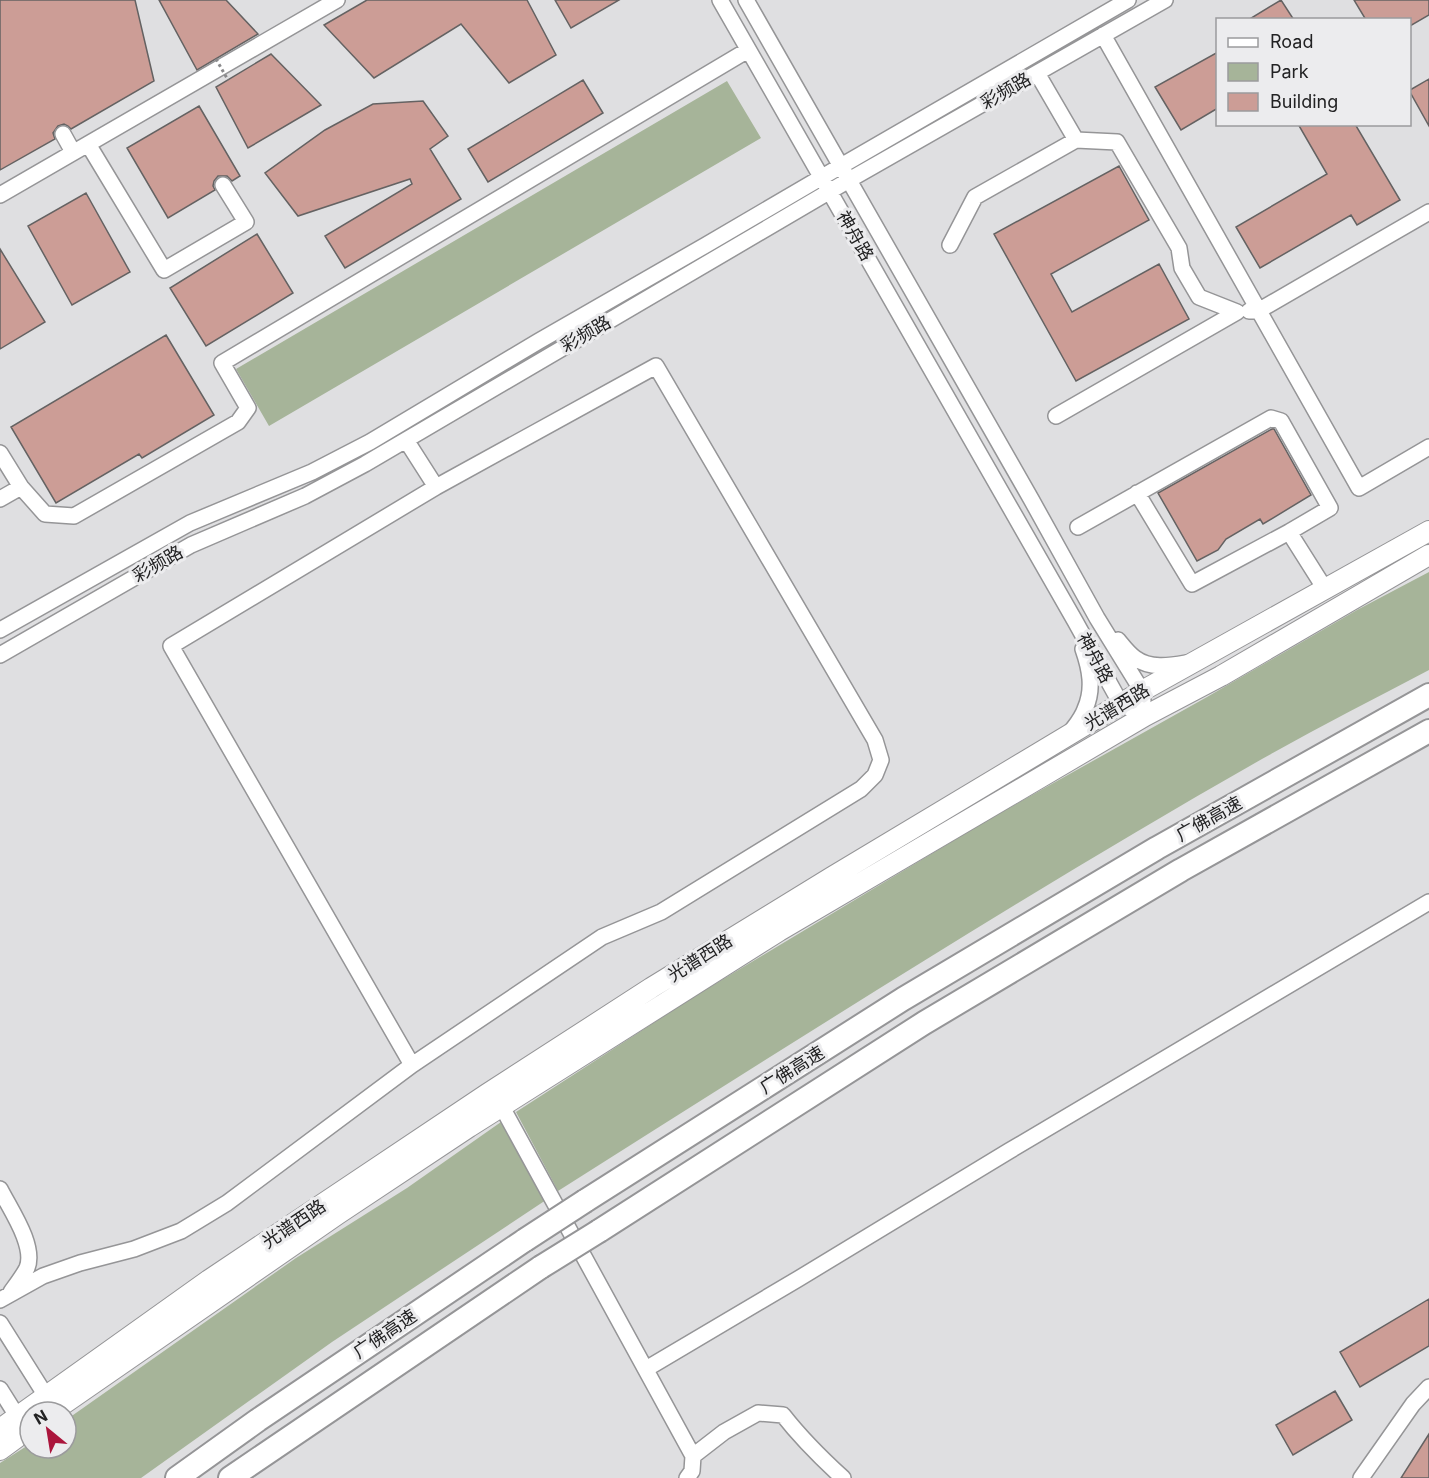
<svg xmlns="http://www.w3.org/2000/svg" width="1429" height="1478" font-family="Inter,'Noto Sans SC',sans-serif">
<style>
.green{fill:#a6b499}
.building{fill:#cc9d96;stroke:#646262;stroke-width:1.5}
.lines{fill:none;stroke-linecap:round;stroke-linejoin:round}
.minor-casing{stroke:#959597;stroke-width:18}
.major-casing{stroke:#959597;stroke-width:22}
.highway-casing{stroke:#959597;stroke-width:26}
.minor{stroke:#fff;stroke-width:15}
.major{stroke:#fff;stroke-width:20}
.highway{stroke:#fff;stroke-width:22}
.highway-bridge-casing{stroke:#959597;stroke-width:26;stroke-linecap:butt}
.path-bridge{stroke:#8a8a8c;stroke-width:3;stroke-dasharray:3 3;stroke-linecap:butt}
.highway-bridge{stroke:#fff;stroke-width:22}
.labels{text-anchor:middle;stroke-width:6;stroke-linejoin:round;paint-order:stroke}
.street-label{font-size:18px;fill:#222223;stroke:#ececee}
</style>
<rect width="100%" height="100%" fill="#dfdfe1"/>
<path class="green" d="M727,81L761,138L269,426L236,369Z
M1429,572V670C1374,699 1317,728 1262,759C1023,895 791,1044 558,1191L516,1112L695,996L991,818L1207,697L1357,610Z
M501,1122L546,1200L332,1342L141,1478H0V1463L30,1444V1448H66V1420L296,1258L407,1188Z"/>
<path class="building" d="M0,0H135L154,81L71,129L68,126L64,124L58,126L53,133L55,139L0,170Z
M159,0H226L258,34L197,70Z
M367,0H527L556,55L509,83L461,24L374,78L324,25Z
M555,0H619L571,28Z
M1281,0L1294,20H1248Z
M1354,0H1429V15L1410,26V20H1366Z
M1218,52V108L1181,130L1155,87Z
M271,54L321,105L248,148L216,87Z
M1429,79V126L1410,92V90Z
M583,80L603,113L488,182L468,149Z
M423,101L448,136L430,149L461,199L345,268L325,236L412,184L410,179L298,216L265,173L325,130L373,104Z
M199,106L240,176L232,181L227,176H218L214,181L213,186L215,190L168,218L127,148Z
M1298,124H1355L1400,200L1357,225L1351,215L1260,268L1236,227L1327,174Z
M1119,166L1149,220L1051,274L1072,312L1159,264L1189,319L1076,381L994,234Z
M86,193L130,272L72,305L28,226Z
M257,234L293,293L206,346L170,288Z
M0,249L45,322L0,349Z
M166,335L214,415L142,458L139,454L56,503L11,427Z
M1272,429H1274L1311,495L1263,524L1260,519L1226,539L1218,550L1197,561L1158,493Z
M1429,1299V1346L1360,1387L1340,1352Z
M1335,1391L1352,1420L1293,1455L1276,1425Z
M1429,1434V1478H1401Z"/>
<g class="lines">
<g class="minor-casing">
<path id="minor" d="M720,0L1075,621L1121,704L1145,716
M746,0L1031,499L1097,618L1142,691L1143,701
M1103,35L1359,488L1429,447
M1037,73L1076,140
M63,134L73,152
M88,144L164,270L246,222L223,185
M0,195L337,0
M950,245L975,197L1076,140L1117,142L1179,248L1182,268L1199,297L1237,312L1056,416
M1249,311H1258L1429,212
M406,440L436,487
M0,453L21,487L45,514L74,516L238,422L248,408L222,363L748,50
M0,499L21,487
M1078,527L1271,418L1281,421L1330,508L1289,532L1192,584L1137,493
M1289,532L1325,589
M0,630L190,523L312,472L370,442L539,341L706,245L841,166L1128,0
M1118,640C1123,646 1128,653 1135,658C1150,669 1169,666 1186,663
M0,655L191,545L305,496L365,464L849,180L1165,0
M1070,733C1075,726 1082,718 1085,709C1094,689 1090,669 1083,649
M502,1107L693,1456
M0,1189C10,1209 36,1246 27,1268C23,1276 16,1285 11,1292
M0,1300L43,1276L80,1263L134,1249L181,1231L227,1203L412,1065L602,937L661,912L861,789L875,775L881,760L875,740L656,366L436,487L171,646L412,1065
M0,1323L46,1396
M646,1369L798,1279L1009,1151L1429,902
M0,1389L17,1416
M687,1478L692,1471L693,1456L724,1432L758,1413L783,1415C801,1438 821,1458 843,1478
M1361,1478L1413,1404L1429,1387"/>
</g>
<g class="major-casing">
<path id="major" d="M52,1412L338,1214L469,1127L779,931L1145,716L1221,676L1429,555
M0,1429L209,1280L487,1094L651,988L832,877L1142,691L1429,531
M0,1450L30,1428"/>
</g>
<g class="highway-casing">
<path id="highway" d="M585,1201L903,999L1157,848L1429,695
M599,1231L924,1023L1181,870L1429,731
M177,1478L258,1420L525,1240
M230,1478L541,1267"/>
</g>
<use href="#minor" class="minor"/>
<use href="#major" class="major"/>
<use href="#highway" class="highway"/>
<g class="highway-bridge-casing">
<path id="highway-bridge" d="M525,1240L585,1201
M541,1267L599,1231"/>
</g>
<path class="path-bridge" d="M216,59L228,80"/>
<use href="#highway-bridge" class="highway-bridge"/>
</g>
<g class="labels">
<g class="street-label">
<text transform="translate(1006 91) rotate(-30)" y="6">彩频路</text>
<text transform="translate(855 236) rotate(60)" y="6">神舟路</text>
<text transform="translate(586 334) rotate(-30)" y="6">彩频路</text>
<text transform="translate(158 564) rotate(-30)" y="6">彩频路</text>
<text transform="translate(1095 658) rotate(61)" y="6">神舟路</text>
<text transform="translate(1117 707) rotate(-31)" y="6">光谱西路</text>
<text transform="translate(1209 819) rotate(-29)" y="6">广佛高速</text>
<text transform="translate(700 958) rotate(-32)" y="6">光谱西路</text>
<text transform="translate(792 1070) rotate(-32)" y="6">广佛高速</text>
<text transform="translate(294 1224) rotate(-34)" y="6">光谱西路</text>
<text transform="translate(385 1334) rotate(-34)" y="6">广佛高速</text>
</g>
</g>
<rect x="1216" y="18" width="195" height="108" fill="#ececee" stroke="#9b9b9d" stroke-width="1.5"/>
<rect x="1228" y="38" width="30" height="9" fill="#ffffff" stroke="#9b9b9d" stroke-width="1.5"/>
<text x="1270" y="48" font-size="18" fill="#222223">Road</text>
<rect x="1228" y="63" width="30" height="18" fill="#a6b499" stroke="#9b9b9d" stroke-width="1.5"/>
<text x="1270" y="78" font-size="18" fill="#222223">Park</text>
<rect x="1228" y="93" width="30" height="18" fill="#cc9d96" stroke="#9b9b9d" stroke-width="1.5"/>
<text x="1270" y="108" font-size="18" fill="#222223">Building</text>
<g transform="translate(48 1430) rotate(330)"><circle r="28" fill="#ececee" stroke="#9b9b9d" stroke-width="1.5"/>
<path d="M0-4.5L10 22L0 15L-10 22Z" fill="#ab153c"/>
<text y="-9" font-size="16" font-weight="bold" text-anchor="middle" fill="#222223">N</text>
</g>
</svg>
